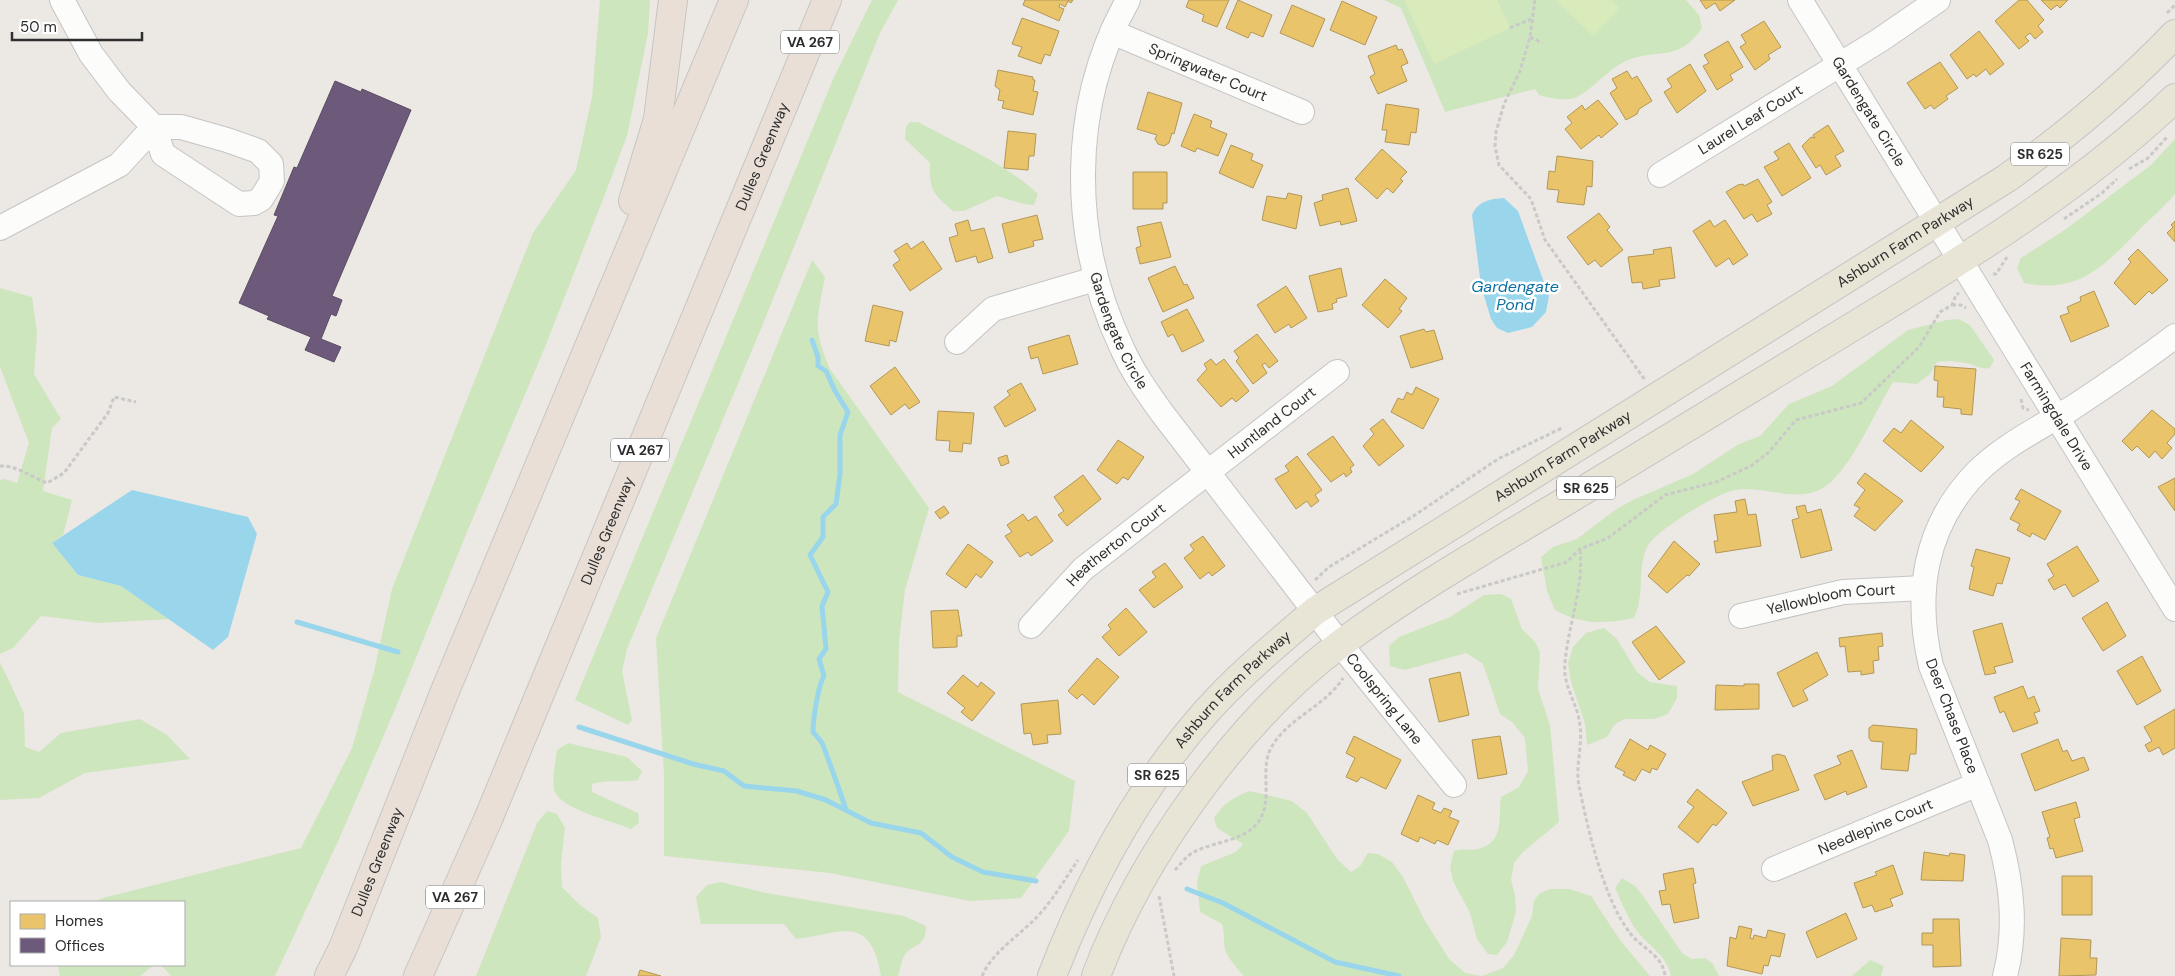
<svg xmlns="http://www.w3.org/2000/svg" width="2175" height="976" font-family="'DM Sans',sans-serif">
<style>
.green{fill:#cee6be}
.pitch{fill:#d9eabb}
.water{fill:#99d6ec}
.homes{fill:#e9c46a;stroke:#b19758}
.offices{fill:#6d597a;stroke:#5a4c63}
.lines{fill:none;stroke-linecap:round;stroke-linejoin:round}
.stream{stroke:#99d6ec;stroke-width:5}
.minor-casing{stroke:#c5c4c5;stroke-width:26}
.major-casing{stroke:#c6c5c4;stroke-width:30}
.highway-casing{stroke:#c6c5c4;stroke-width:30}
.path{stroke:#c9c9c8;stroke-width:3;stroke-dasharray:4 2.5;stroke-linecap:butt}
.minor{stroke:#fcfcfb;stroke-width:24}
.major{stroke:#e8e4d6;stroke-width:28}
.highway{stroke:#eadfd6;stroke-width:28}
.labels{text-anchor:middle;stroke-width:5;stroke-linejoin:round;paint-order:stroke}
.shield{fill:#fff;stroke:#6d6d6d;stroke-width:1}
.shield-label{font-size:14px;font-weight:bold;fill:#2e2e2e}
.street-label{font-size:15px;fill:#2e2e2e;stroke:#fff}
.water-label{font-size:16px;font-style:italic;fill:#0d6fa3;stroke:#fff}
</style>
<rect width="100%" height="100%" fill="#ece8e4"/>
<path class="green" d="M600,0H650L648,33L627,136L605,194L545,347L467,532L396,707L340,837L275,976H171L161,965H184V902H95L103,898L301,848L352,748L374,671L392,589L533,233L576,170L592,97Z
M872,0H898L880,33L765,319L627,649L622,671L632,720L628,725L575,700L834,77Z
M1384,0H1686L1699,15L1702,28C1676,65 1658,46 1624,62C1606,71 1592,90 1577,97C1566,102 1550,98 1539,95L1535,89L1445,112L1401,8Z
M910,122H918C958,144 1005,163 1038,194L1034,205L1024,204L997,196L964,211H953C933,194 929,190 930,163L905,139L906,127Z
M2175,139V194C2165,206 2153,216 2142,227C2107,263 2080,295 2024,283L2017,268L2021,258L2066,229L2151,165Z
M812,260L825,277C817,320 812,327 830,369L929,508L905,590L899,641L898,692L1075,781L1069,831L1021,898L970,901L830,873L664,856V775L656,638Z
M0,288L32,297L37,333L34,374L61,419L52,428L43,491L72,500L63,535L52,543L78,575L121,586L170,619L99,623L41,616L13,648L0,654V480L5,479L17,483L29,443L0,367Z
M1958,319L1970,325L1994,360L1990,368C1980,370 1976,365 1966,363C1956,361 1947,361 1937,362L1930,374L1917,384L1893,382C1876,410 1855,460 1831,482C1803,508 1766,484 1735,490C1717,493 1659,529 1649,544C1636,564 1646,594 1634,618C1604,624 1582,625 1555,610L1547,591L1541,557L1553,547L1577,539L1615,510L1633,500L1693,474L1739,444L1760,436L1789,404L1832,386L1908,330L1946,320Z
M1501,594L1511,599L1522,629L1535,642L1540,652L1538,689L1550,725L1559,822L1523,852L1514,863L1511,880L1515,895L1516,912L1507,942L1497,955L1488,954L1477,939L1470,913L1453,881L1450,867L1454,851C1463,848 1470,851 1478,849C1505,842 1498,819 1501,797L1519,787L1528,771L1525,738L1512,722L1500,714L1483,664L1466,653L1405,670L1390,666L1389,646L1399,637L1450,617L1484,595Z
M1604,628L1617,639L1637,672L1650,682L1677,686V698L1668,714L1654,719H1625L1615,724L1607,737L1587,745L1585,724L1571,682L1568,663L1573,647L1586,633Z
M0,662L24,713L25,747L39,752L61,733L140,719L167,735L190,759L85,773L39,798L0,800Z
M568,743L627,757L642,771L638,780C621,783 609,779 592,784V792L638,813L639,823L631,829C613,821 563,810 555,792C551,785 556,758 557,750Z
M1250,791L1292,801L1307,813L1337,859L1351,872L1360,866L1368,853L1378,854L1392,862L1403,877L1424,919L1449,959L1465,973L1482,976L1503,968L1514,955L1532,916L1534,901L1539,894L1550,889H1570L1591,896L1620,940L1650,976H1244C1237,968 1228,959 1225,949C1223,941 1225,932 1222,924L1200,912L1197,882L1201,866L1236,852L1243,844L1217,828L1214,818C1224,803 1233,797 1250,791Z
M547,811L557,814L565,828L561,863L562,887L580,905L598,918L601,937L586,976H476L537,823Z
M1622,878L1636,887L1646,900L1682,953L1692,959L1705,958L1713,964L1719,976H1671C1667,954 1645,944 1634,927C1626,914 1621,901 1615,888Z
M721,882L766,893L904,916L926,926C926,949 913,942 904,956C901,962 900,970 898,976H881C870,913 843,933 796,939L784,924H701L696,897L707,885Z
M1870,960L1884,966L1881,976H1852Z
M58,965H154L140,976H60Z"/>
<path class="pitch" d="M1404,0H1497L1510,28L1434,64Z
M1556,0H1611L1620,8L1593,36Z"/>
<path class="water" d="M1504,198L1518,211L1549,296L1546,312L1532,327L1508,333L1497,328L1491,319L1481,286L1472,215C1478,201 1490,199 1504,198Z
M132,490L248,517L257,534L228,637L213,650L121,586L78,575L52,543Z"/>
<path class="homes" d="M1025,0H1073L1071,3L1068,1L1065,7L1060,4L1059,7L1064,9L1059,21L1023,5Z
M1189,0H1229L1217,27L1202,21L1204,15L1186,7Z
M1238,0L1272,15L1263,37L1251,32L1248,38L1226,28Z
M1700,0H1735L1720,11L1715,3L1706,9Z
M2019,0H2027L2044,20L2038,26L2043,32L2035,39L2030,33L2025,37L2029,41L2019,49L1995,21Z
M2041,0H2068L2060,8L2057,5L2051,10Z
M1342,1L1377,17L1365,45L1330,30Z
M1292,5L1325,19L1313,47L1280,33Z
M1022,18L1059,31L1050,56L1045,54L1041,64L1018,56L1022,47L1012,44Z
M1764,21L1781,47L1768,55L1770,59L1755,70L1740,47L1746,43L1741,35Z
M1979,31L2004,64L1990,75L1986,69L1976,77L1974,74L1967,79L1950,55Z
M1728,41L1743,67L1730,75L1733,80L1717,90L1703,66L1709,63L1704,55Z
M1396,45L1398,50L1402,49L1408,63L1401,66L1407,81L1378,94L1370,77L1375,74L1368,56Z
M1940,62L1958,88L1946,96L1948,99L1934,109L1931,105L1925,109L1907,83Z
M1690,64L1706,91L1677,113L1664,92L1672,87L1667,79Z
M998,70L1033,77V80H1035L1033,91L1038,92L1033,115L1002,108L1004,101L998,100L1000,90L995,86Z
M1627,71L1632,79L1637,76L1652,101L1639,109L1637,114L1626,120L1610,93L1617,88L1612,79Z
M1148,92L1182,103L1174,134L1172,133L1169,143L1164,146L1158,144L1155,139L1157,135L1137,129Z
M1598,100L1618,124L1601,138L1599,135L1581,149L1565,129L1572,123L1567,117L1582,105L1585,110Z
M1386,104L1419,109L1416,133L1411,132L1409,145L1385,142L1387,130H1382Z
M1194,114L1212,121L1210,127L1227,134L1218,156L1197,148L1195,152L1181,146Z
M1828,125L1844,151L1835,156L1841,166L1826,175L1820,165L1816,168L1802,146L1811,137L1815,138L1813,135Z
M1008,131L1036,134L1034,156H1029L1028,170L1004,168Z
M1789,143L1811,178L1782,196L1764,167L1779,159L1774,152Z
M1231,145L1253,154L1251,160L1263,165L1253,188L1219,173Z
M1382,149L1407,172L1400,179L1403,181L1393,193L1387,188L1377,199L1355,179Z
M1557,156L1593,161L1592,187L1587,186L1584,205L1557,202L1559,190L1547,189L1549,171L1555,172Z
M1133,172H1167V203H1163V209H1133Z
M1758,179L1772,202L1767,205L1772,214L1757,222L1752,214L1744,219L1726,192L1738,185L1743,184L1744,186Z
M1348,188L1357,221L1341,225L1340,221L1320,226L1314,203L1323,200L1322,195Z
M1288,193L1302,196L1296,229L1262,220L1267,196L1286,199Z
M1599,213L1610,227L1607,230L1623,250L1601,267L1595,260L1588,265L1567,237Z
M1037,215L1043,239L1033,241L1034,246L1009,253L1002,224Z
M968,220L971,231L984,228L993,258L978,263L976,256L956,262L949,238L958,235L955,224Z
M1710,220L1714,227L1725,220L1748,255L1733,265L1729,258L1716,267L1693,231Z
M2175,221V242L2167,233L2173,227L2171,225Z
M1161,222L1171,257L1140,264L1136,248L1141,246L1137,227Z
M923,241L942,269L910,291L893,265L900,260L894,251L907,243L911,249Z
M1671,247L1675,278L1659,280L1660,286L1643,289L1642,282L1632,283L1628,257L1654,254L1653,250Z
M2138,249L2168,280L2152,294L2149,291L2135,305L2114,283L2131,262L2128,259Z
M1175,266L1184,285L1187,284L1194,298L1163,312L1148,278Z
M1341,268L1347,296L1336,299L1337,302L1332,304L1333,309L1318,312L1309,276Z
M1385,279L1407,298L1399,309L1402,311L1388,328L1362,305Z
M1286,286L1307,318L1291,328L1289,324L1275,333L1257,305Z
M2094,291L2109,326L2071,342L2060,316L2069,313L2067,307L2081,301L2080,297Z
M873,305L903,312L896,342L890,340L889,346L865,341Z
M1187,309L1204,341L1182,352L1173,334L1168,337L1161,322Z
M1424,329L1426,332L1434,330L1443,359L1411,368L1400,336Z
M1257,334L1278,361L1269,368L1265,363L1262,365L1267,373L1253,384L1236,361L1239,358L1234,351Z
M1069,335L1078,364L1043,374L1038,357L1031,359L1028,347Z
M1211,359L1216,365L1224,359L1249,391L1236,402L1232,398L1221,407L1197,380L1207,369L1204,364Z
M1935,366L1976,369L1972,415L1961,414V409L1943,407L1944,397H1937L1938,381L1934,380Z
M895,367L920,402L909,409L905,404L891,415L870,386Z
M1021,383L1036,410L1005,427L994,407L1010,395L1007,391Z
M1416,387L1439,399L1423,429L1391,412L1398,398L1403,400L1407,392L1412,395Z
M2152,410L2175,429V434L2167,443L2172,448L2162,459L2155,451L2149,458L2137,446L2132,451L2122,441Z
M938,411L974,413L971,444L963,443L962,452L949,451L950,441L936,440Z
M1383,419L1404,446L1379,466L1363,446L1374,434L1370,429Z
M1911,420L1944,447L1921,472L1883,441L1894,428L1901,433Z
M1333,436L1354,465L1350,468L1352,472L1346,477L1344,473L1331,482L1307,454Z
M1118,440L1144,457L1128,480L1123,477L1117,484L1097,470Z
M1007,455L1009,463L1001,466L998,458Z
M1297,456L1322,490L1315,495L1319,501L1311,507L1307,501L1296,509L1275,479L1289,471L1285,466Z
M1865,473L1903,501L1875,531L1854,516L1860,508L1854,505L1865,490L1857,483Z
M1083,475L1101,499L1067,526L1058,515L1064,511L1054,497Z
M2175,478V511L2158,487Z
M2021,489L2061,511L2045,540L2032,533L2030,537L2017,530L2020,524L2010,519L2020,501L2015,499Z
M1745,499L1748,515L1756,514L1761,546L1716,553L1714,541H1718L1714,515L1737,512L1735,501Z
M1805,505L1807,513L1821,509L1832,550L1801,558L1792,520L1799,518L1796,507Z
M944,506L949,513L940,519L935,512Z
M1023,514L1028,521L1036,516L1053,541L1031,556L1028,552L1020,557L1005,536L1012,532L1007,525Z
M1203,536L1225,566L1212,576L1209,572L1200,579L1184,558L1194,550L1190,545Z
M1674,541L1700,564L1689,576L1687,575L1667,593L1648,576Z
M968,544L993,562L981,578L976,574L966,588L946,574Z
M2077,546L2099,581L2073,597L2065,584L2054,590L2048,580L2054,576L2047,564Z
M1976,549L2010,558L2002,584L1997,583L1993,596L1969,589L1974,567L1971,566Z
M1165,563L1183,587L1154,608L1139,590L1156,577L1152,572Z
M2107,602L2126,636L2103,651L2082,618Z
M1126,608L1147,632L1119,656L1102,637L1111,629L1108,625Z
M958,610L962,636H957V647L933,648L931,611Z
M2002,623L2013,662L1994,667L1996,673L1985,675L1973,631Z
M1656,626L1685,662L1659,680L1632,642Z
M1882,633L1883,646L1878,647L1879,660L1873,661L1874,673L1861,675V671L1848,672L1845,646L1840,647L1839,638Z
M1817,652L1828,675L1803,690L1808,700L1793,707L1777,673Z
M2142,656L2161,691L2137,705L2117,671Z
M1097,658L1119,677L1094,705L1082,694L1077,699L1068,691Z
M1460,672L1469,715L1439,722L1429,679Z
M963,675L978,687L981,682L995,693L972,721L961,712L965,708L947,693Z
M1744,684H1759V709L1715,710L1716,685L1744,686Z
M2023,686L2028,699L2034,696L2040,711L2034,713L2038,723L2013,732L2004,711L2000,713L1994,697Z
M1058,700L1061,734L1047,735L1048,743L1033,745L1031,733L1024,734L1021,704Z
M2175,709V748L2163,755L2159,747L2149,752L2145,745L2152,741L2144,727Z
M1873,725L1917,729L1916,754H1910L1908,771L1881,769L1883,742L1871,741L1869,738V728Z
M1354,736L1401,760L1386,789L1361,777L1357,782L1346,777L1355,758L1346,753Z
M1500,736L1507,774L1478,779L1472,740Z
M1630,739L1648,750L1650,745L1666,754L1657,770L1652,768L1650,773L1642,769L1635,781L1623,775L1625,772L1615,767Z
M2058,739L2063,752L2067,750L2072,761L2084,757L2089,770L2035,791L2021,754Z
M1852,750L1867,787L1847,795L1846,791L1825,800L1814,775L1841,764L1837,756Z
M1778,754L1785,756L1799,790L1753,806L1742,782L1773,770L1772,756Z
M1697,789L1727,813L1716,826L1713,824L1698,843L1678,827L1694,807L1687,802Z
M1418,795L1435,803L1432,809L1441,813L1444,808L1452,811L1449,817L1459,821L1448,845L1437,840L1435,844L1420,837L1418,842L1401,834Z
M2076,802L2080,817L2074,819L2083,851L2056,858L2053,848L2050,849L2047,838L2050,837L2042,812Z
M1924,852L1949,856L1950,853L1965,855L1963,881L1921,880Z
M1893,865L1903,894L1890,899L1893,906L1875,912L1872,905L1863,908L1854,883L1877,875L1875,872Z
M1693,868L1696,883L1693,884L1699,918L1674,923L1670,904L1662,905L1659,891L1666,890L1663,874Z
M2062,876H2092V915H2062Z
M1846,913L1857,939L1817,958L1806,932Z
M1933,919H1959L1961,966L1933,967V945H1922V933H1933Z
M1739,926L1752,929L1750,938L1753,939L1754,935L1766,938L1768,930L1785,934L1780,957L1771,955L1768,966L1764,965L1762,974L1727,966L1730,937L1736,939Z
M2061,938L2091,940L2090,958H2097L2096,975L2059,976Z
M640,970L661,976H638Z"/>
<path class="offices" d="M335,81L361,92L362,89L411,110L332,296L342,300L336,316L331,314L321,339L341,347L334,362L305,350L311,337L267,319L269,316L239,303L278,216L274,215L294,167L297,168Z"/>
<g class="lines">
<path class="stream" d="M812,340L818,357V366L826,371L835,391L848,412L840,435V474L836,504L823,517V537L810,555L828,592L822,606L826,649L819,659L824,676C818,686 813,719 813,732C816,736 821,740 823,745C831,767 839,788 846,810
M297,622L398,652
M579,727L693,764L724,771L744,786L797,791L826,800L871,823L921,833L952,857L983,872L1036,881
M1187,889L1223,903L1335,962L1399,976"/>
<g class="minor-casing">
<g id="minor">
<path d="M62,0L91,54L119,91L154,127L163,154L239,204L254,203L261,199L272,181L271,164L258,151L227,140L181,127H154"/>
<path id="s1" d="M1128,0C1068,107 1070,239 1122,348C1132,371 1147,392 1162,413L1340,644L1454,785"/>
<path id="s2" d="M1800,0L2175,609"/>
<path id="s3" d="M1112,32L1302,112"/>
<path id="s4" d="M1660,175L1880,40L1938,0"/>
<path d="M0,228L119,165L154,127"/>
<path d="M957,342L993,309L1095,279"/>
<path id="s5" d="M1741,616L1843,592L1923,588"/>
<path id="s6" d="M1031,626L1083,569L1337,372"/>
<path id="s7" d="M1774,869L1978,784"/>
<path d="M2005,976C2017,930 2012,885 2000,840L1931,666C1914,595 1924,526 1977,472C2004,445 2040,428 2072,408C2107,385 2141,362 2175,336"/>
</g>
</g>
<g class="major-casing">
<g id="major">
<path id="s8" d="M1052,976C1089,880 1138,789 1206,712C1239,675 1278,643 1315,611L2007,178C2067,135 2124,87 2175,34"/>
<path d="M1096,976C1141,857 1239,718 1343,642C1415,589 1494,544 1571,498C1666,440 1761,382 1857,324C1969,256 2080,188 2175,98"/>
</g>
</g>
<g class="highway-casing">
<g id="highway">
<path d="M633,201L658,119L673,0"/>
<path id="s9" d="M329,976L343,948L445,691L734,0"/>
<path id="s10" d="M418,976L489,817L827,0"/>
</g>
</g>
<path class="path" d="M1535,0L1530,37L1520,71L1504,104L1496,132L1495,146L1499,165L1531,199L1545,240L1645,380
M2167,13L2175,5
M1510,28L1531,19
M1530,37L1542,43
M2129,169L2148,158L2168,136
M2064,219L2102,193L2117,179
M1993,274H1996L2007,257
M1952,305H1961L1966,308
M2021,399L2023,408L2029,410
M0,466C15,465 32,477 47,483L64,473L108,413L114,397L136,402
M1580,550C1584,588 1568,625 1565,663C1562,685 1578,704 1580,725C1583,745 1575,767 1579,786C1588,829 1603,898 1630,933C1641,948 1663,955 1665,976
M1315,580L1329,567L1415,515L1498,459L1562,428
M1457,594L1567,562L1580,549L1608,538L1665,495L1716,482L1751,466L1769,452L1796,420L1861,403L1919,347L1940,312L1952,305L1956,295L1959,293
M1175,870C1180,865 1187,855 1194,852C1213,842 1237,842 1254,827C1276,805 1259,775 1270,750C1285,719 1325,707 1343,678
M1159,896L1174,976
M982,976C993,951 1019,936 1037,917C1053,900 1065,879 1078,860"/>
<use href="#minor" class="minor"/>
<use href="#major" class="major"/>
<use href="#highway" class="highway"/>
</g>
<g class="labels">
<g class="shield">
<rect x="781" y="30.5" width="58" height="23" rx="4"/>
<rect x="2011" y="142.5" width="58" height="23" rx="4"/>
<rect x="611" y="438.5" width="58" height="23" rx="4"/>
<rect x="1557" y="476.5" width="58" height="23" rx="4"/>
<rect x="1128" y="763.5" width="58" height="23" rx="4"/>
<rect x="426" y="885.5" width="58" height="23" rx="4"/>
</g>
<g class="shield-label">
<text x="810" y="47">VA 267</text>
<text x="2040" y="159">SR 625</text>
<text x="640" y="455">VA 267</text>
<text x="1586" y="493">SR 625</text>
<text x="1157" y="780">SR 625</text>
<text x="455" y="902">VA 267</text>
</g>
<g class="street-label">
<text dy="5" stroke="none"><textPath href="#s3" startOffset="104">Springwater Court</textPath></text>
<text dy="5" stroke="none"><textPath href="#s2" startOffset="131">Gardengate Circle</textPath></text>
<text dy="5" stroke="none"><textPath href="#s4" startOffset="106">Laurel Leaf Court</textPath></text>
<text dy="5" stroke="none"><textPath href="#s10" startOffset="889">Dulles Greenway</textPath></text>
<text dy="5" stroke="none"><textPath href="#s8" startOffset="1152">Ashburn Farm Parkway</textPath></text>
<text dy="5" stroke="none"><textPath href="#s1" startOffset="344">Gardengate Circle</textPath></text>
<text dy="5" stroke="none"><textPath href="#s2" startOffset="489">Farmingdale Drive</textPath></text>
<text dy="5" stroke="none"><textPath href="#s6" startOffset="316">Huntland Court</textPath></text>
<text dy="5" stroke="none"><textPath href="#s8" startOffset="748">Ashburn Farm Parkway</textPath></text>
<text dy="5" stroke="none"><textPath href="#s10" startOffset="484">Dulles Greenway</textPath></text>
<text dy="5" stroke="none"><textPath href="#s6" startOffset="118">Heatherton Court</textPath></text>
<text dy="5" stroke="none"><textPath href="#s5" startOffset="92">Yellowbloom Court</textPath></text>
<text dy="5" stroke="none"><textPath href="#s8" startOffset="342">Ashburn Farm Parkway</textPath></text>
<text dy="5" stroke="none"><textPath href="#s1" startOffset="800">Coolspring Lane</textPath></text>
<text transform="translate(1952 716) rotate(69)" y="5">Deer Chase Place</text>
<text dy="5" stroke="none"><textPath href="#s7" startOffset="110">Needlepine Court</textPath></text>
<text dy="5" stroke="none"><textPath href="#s9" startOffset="124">Dulles Greenway</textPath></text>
</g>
<g class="water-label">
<text x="1515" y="292">Gardengate<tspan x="1515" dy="18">Pond</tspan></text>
</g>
</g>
<rect x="10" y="901" width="175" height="65" fill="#ffffff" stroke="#ababab"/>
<rect x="20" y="914" width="25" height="15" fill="#e9c46a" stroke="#ababab"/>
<text x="55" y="926" font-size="15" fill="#2e2e2e">Homes</text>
<rect x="20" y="938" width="25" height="15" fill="#6d597a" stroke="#ababab"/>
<text x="55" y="951" font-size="15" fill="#2e2e2e">Offices</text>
<path d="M12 32v8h130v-8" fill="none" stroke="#2e2e2e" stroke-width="2.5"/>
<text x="20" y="32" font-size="15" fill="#2e2e2e" stroke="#ffffff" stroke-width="4" paint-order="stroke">50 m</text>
</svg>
